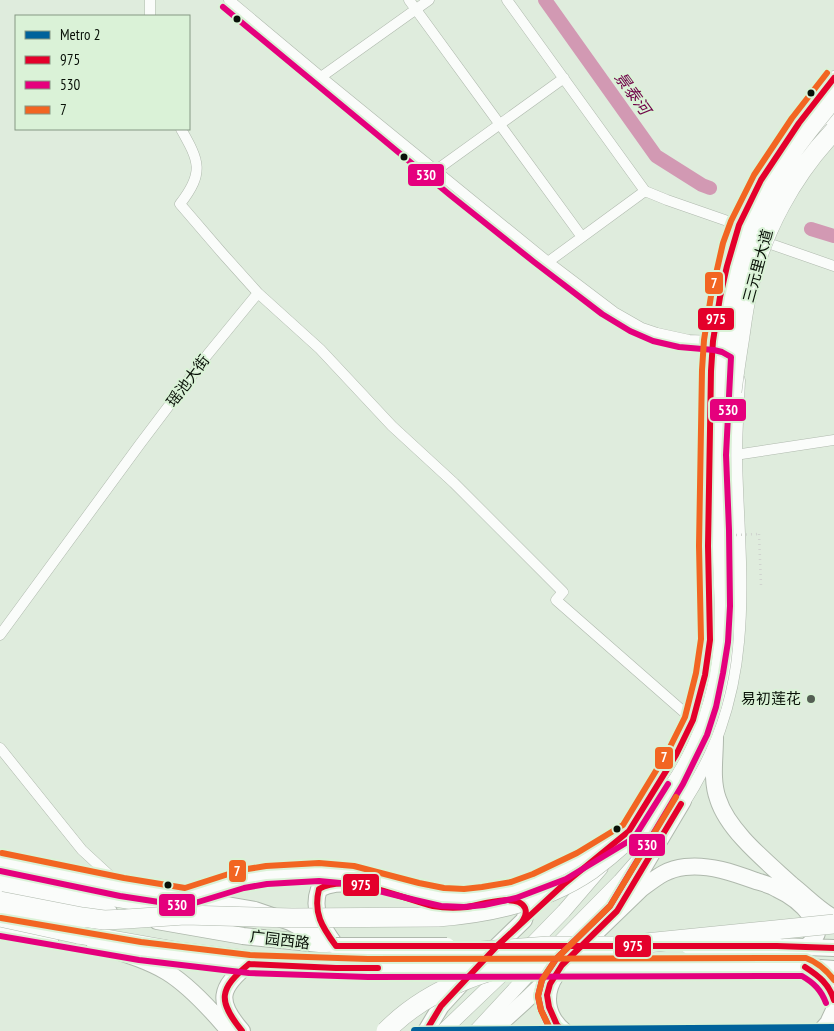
<svg xmlns="http://www.w3.org/2000/svg" width="834" height="1031" font-family="'PT Sans Narrow','Noto Sans SC',sans-serif">
<style>
.lines{fill:none;stroke-linecap:round;stroke-linejoin:round}
.canal{stroke:#d299b3;stroke-width:14}
.street-casing{stroke:#afb9ad;stroke-width:11}
.secondary-casing{stroke:#afb9ad;stroke-width:15}
.primary-casing{stroke:#afb9ad;stroke-width:18}
.highway-casing{stroke:#afb9ad;stroke-width:20}
.path{stroke:#d0d4cf;stroke-width:2.5;stroke-dasharray:1 4;stroke-linecap:butt}
.street{stroke:#fafcfa;stroke-width:10}
.secondary{stroke:#fafcfa;stroke-width:14}
.primary{stroke:#fafcfa;stroke-width:16}
.highway{stroke:#fafcfa;stroke-width:19}
.primary-bridge-casing{stroke:#afb9ad;stroke-width:18;stroke-linecap:butt}
.highway-bridge-casing{stroke:#afb9ad;stroke-width:20;stroke-linecap:butt}
.path-bridge{stroke:#d0d4cf;stroke-width:2.5;stroke-dasharray:1 4;stroke-linecap:butt}
.primary-bridge{stroke:#fafcfa;stroke-width:16}
.highway-bridge{stroke:#fafcfa;stroke-width:19}
.bus-1-casing{stroke:#daf2d7;stroke-width:10}
.bus-2-casing{stroke:#daf2d7;stroke-width:10}
.bus-3-casing{stroke:#daf2d7;stroke-width:10}
.bus-1{stroke:#e4002b;stroke-width:6}
.bus-2{stroke:#e5007d;stroke-width:6}
.bus-3{stroke:#f26522;stroke-width:6}
.metro-1-casing{stroke:#daf2d7;stroke-width:11}
.metro-1{stroke:#00629b;stroke-width:8}
.bus-dot{fill:#091108;stroke:#daf2d7;stroke-width:2}
.poi-dot{fill:#545e53;stroke:#daf2d7;stroke-width:2}
.labels{text-anchor:middle;stroke-width:4;stroke-linejoin:round;paint-order:stroke}
.street-label{font-size:15px;fill:#091108;stroke:#daf2d7}
.poi-label{font-size:15px;fill:#091108;stroke:#daf2d7;text-anchor:end}
.water-label{font-size:16px;font-style:italic;fill:#6f0047;stroke:#daf2d7}
.line-badge{stroke:#daf2d7;stroke-width:2}
.badge-label{font-size:14px;text-anchor:middle;font-weight:bold;fill:#fff}
</style>
<rect width="100%" height="100%" fill="#dfecdd"/>
<g class="lines">
<path class="canal" d="M545,0L656,156L702,185L710,188
M811,229L834,236"/>
<g class="street-casing">
<path id="street" d="M229,0L321,77L489,214L548,262L614,312L642,328L657,333L689,340L713,341L720,342
M409,0L582,237
M507,0L645,191L667,200L739,225
M150,16V0
M321,77L429,0
M435,171L564,78
M762,241L834,266
M548,262L645,191
M258,293L320,349L392,426L454,483L563,592L556,600L693,720
M735,455L834,440
M0,635L140,444L208,354L258,293L223,254L180,204C205,172 199,161 181,129
M0,748L82,850L120,885"/>
</g>
<g class="secondary-casing">
<path id="secondary" d="M821,137L834,119
M678,809C712,761 732,700 737,642C743,580 736,518 735,456C735,431 737,405 738,380
M627,833C637,819 646,803 655,788C662,777 670,766 676,754C690,730 700,701 705,674C713,633 709,590 708,549C708,507 709,465 710,423C711,362 714,302 733,243C753,181 794,128 834,78
M553,949L620,881L649,848
M526,950L564,911L601,868
M443,1031L511,966
M476,1031L538,964"/>
</g>
<g class="primary-casing">
<path id="primary" d="M715,738C715,758 711,780 718,799C728,831 767,862 792,885C806,896 819,910 834,918
M0,862L122,887L255,910L290,922L332,944
M0,891L109,912
M186,897C204,891 221,884 240,880C254,876 270,875 285,874C307,872 331,871 353,875C396,883 438,903 483,896C538,888 581,862 627,832
M626,897L683,801
M157,921L243,936L329,945
M0,927L51,937
M95,944C119,952 145,959 167,972C188,985 213,1012 229,1031
M336,946C323,928 311,912 319,889C331,883 340,883 353,884
M777,946L834,948
M488,955L524,920C529,908 524,902 511,899
M805,967C819,976 829,982 834,1000
M807,967L834,969
M556,975C543,994 546,1016 564,1031
M242,1031C216,1001 219,988 249,964
M426,1031L441,1006L463,982
M492,1031L525,1001L641,889C656,878 666,869 685,867C709,864 734,873 756,881C763,883 771,885 777,889C790,895 802,904 810,915C821,929 820,935 806,947
M821,1031L828,1023L834,1010"/>
</g>
<g class="highway-casing">
<path id="highway" d="M0,874L96,894L156,904L201,909
M78,934L180,952L273,963"/>
</g>
<path class="path" d="M759,534L761,585"/>
<use href="#street" class="street"/>
<use href="#secondary" class="secondary"/>
<use href="#primary" class="primary"/>
<use href="#highway" class="highway"/>
<g class="primary-bridge-casing">
<path id="primary-bridge" d="M336,946H447
M689,946H777
M361,968H494
M521,968L805,967"/>
</g>
<g class="highway-bridge-casing">
<path id="highway-bridge" d="M732,392C734,374 737,355 740,336C742,321 744,305 748,290C762,231 792,175 834,131
M0,901L82,917L104,920L126,919L185,915L292,918L438,917C491,913 546,901 591,870C603,861 615,851 626,841C687,788 721,711 724,631C725,604 723,577 722,550C722,496 720,442 722,388C723,361 723,334 728,307C735,257 757,205 785,162C800,139 817,119 834,98
M0,917L78,934
M273,963H303L350,961L548,946H616L834,924
M386,1031C432,984 495,967 558,955"/>
</g>
<path class="path-bridge" d="M736,535L759,534
M697,536H708"/>
<use href="#primary-bridge" class="primary-bridge"/>
<use href="#highway-bridge" class="highway-bridge"/>
<g class="bus-1-casing">
<path id="bus-1" d="M511,933C517,927 529,918 525,908C518,892 480,905 467,907C456,908 444,908 433,906C402,899 348,872 319,889C313,913 322,927 336,946H777L834,948
M249,964L336,968H378
M805,967C819,976 829,984 834,1000
M242,1031C217,1000 219,989 249,964
M426,1031L441,1006L498,945L563,885L629,831L676,755L693,720L705,675L710,640L708,546L711,371L713,341L720,297L727,266L739,225L761,180L799,123L834,78
M564,1031L557,1025L549,1007L547,995L550,984L562,965L617,911L681,804"/>
</g>
<g class="bus-2-casing">
<path id="bus-2" d="M223,7L450,195L534,262L602,314L630,331L653,341L679,347L714,350L722,352L731,357L726,455L729,530L730,606L728,642L723,673L716,707L707,735L683,784L610,906L556,959L542,980L538,996L541,1010L551,1031
M0,871L120,896L185,906L244,888L267,884L319,881L351,884L415,900L441,906L464,907L484,905L516,898L566,879L634,838L668,784
M0,936L139,960L249,973L368,977L802,976C814,983 821,990 826,1003"/>
</g>
<g class="bus-3-casing">
<path id="bus-3" d="M2,853L124,878L185,888L241,870L266,866L319,863L354,866L419,883L444,888L464,889L482,887L511,882L533,874L577,853L623,825L668,751L685,717L696,673L701,639L699,546L702,370L704,340L711,296L723,243L731,221L754,175L792,118L827,73
M1,918L141,942L250,955L368,959L806,958C817,962 827,971 834,980
M551,1031L541,1010L538,996L542,980L556,959L610,906L676,797"/>
</g>
<use href="#bus-1" class="bus-1"/>
<use href="#bus-2" class="bus-2"/>
<use href="#bus-3" class="bus-3"/>
<g class="metro-1-casing">
<path id="metro-1" d="M415,1031L834,1028"/>
</g>
<use href="#metro-1" class="metro-1"/>
</g>
<g class="bus-dot">
<circle cx="237" cy="19" r="4.5"/>
<circle cx="811" cy="93" r="4.5"/>
<circle cx="404" cy="157" r="4.5"/>
<circle cx="617" cy="829" r="4.5"/>
<circle cx="168" cy="885" r="4.5"/>
</g>
<circle class="poi-dot" cx="811" cy="699" r="5"/>
<g class="labels">
<g class="street-label">
<text transform="translate(758 266) rotate(-75)" y="5">三元里大道</text>
<text transform="translate(188 381) rotate(-53)" y="5">瑶池大街</text>
<text transform="translate(280 940) rotate(7)" y="5">广园西路</text>
</g>
<g class="poi-label">
<text x="801" y="704">易初莲花</text>
</g>
<g class="water-label">
<text transform="translate(633 93) rotate(54)" y="6">景泰河</text>
</g>
</g>
<g class="line-badge">
<rect x="407" y="163" width="38" height="24" rx="5" fill="#e5007d"/>
<rect x="704" y="271" width="20" height="24" rx="5" fill="#f26522"/>
<rect x="697" y="307" width="38" height="24" rx="5" fill="#e4002b"/>
<rect x="709" y="398" width="38" height="24" rx="5" fill="#e5007d"/>
<rect x="654" y="746" width="20" height="24" rx="5" fill="#f26522"/>
<rect x="628" y="833" width="38" height="24" rx="5" fill="#e5007d"/>
<rect x="228" y="859" width="19" height="24" rx="5" fill="#f26522"/>
<rect x="342" y="873" width="38" height="24" rx="5" fill="#e4002b"/>
<rect x="158" y="893" width="38" height="24" rx="5" fill="#e5007d"/>
<rect x="614" y="934" width="38" height="24" rx="5" fill="#e4002b"/>
</g>
<g class="badge-label">
<text x="426" y="180">530</text>
<text x="714" y="288">7</text>
<text x="716" y="324">975</text>
<text x="728" y="415">530</text>
<text x="664" y="762">7</text>
<text x="647" y="850">530</text>
<text x="237" y="876">7</text>
<text x="361" y="890">975</text>
<text x="177" y="910">530</text>
<text x="633" y="951">975</text>
</g>
<rect x="15" y="15" width="175" height="115" fill="#daf2d7" stroke="#869884"/>
<rect x="25" y="31" width="25" height="8" fill="#00629b" stroke="#869884"/>
<text x="60" y="40" font-size="15" fill="#091108">Metro 2</text>
<rect x="25" y="56" width="25" height="8" fill="#e4002b" stroke="#869884"/>
<text x="60" y="65" font-size="15" fill="#091108">975</text>
<rect x="25" y="81" width="25" height="8" fill="#e5007d" stroke="#869884"/>
<text x="60" y="90" font-size="15" fill="#091108">530</text>
<rect x="25" y="106" width="25" height="8" fill="#f26522" stroke="#869884"/>
<text x="60" y="115" font-size="15" fill="#091108">7</text>
</svg>
